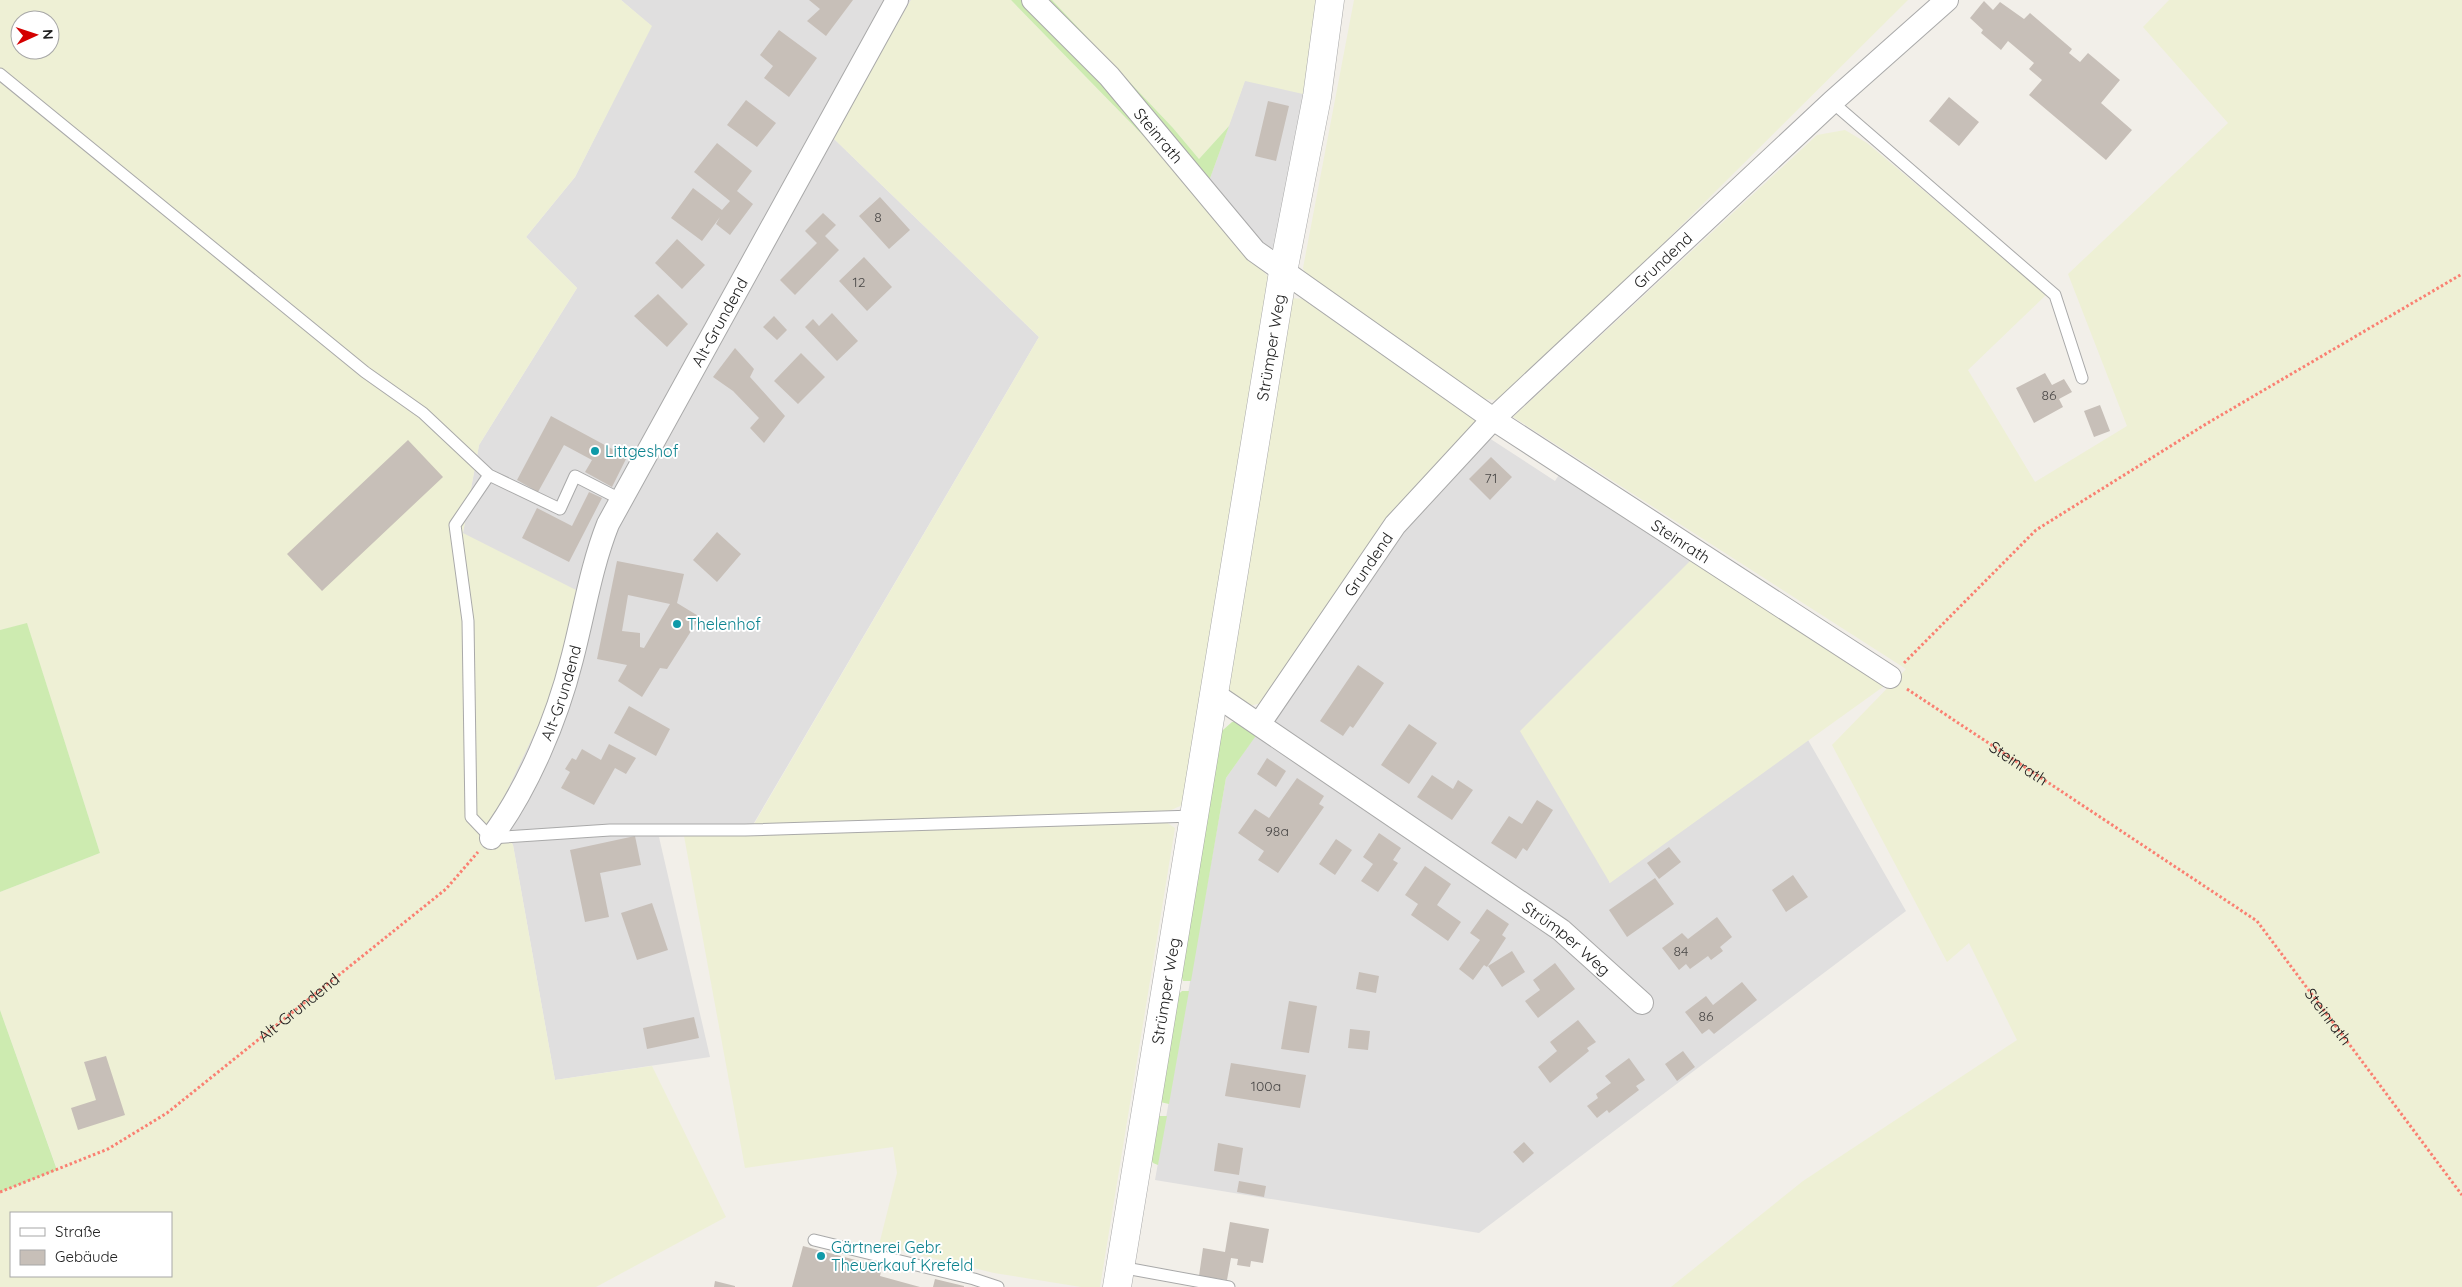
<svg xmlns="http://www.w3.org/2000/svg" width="2462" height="1287" font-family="Quicksand,sans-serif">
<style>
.residential{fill:#e0dfdf}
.farmland{fill:#eef0d5;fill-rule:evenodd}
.grass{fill:#cdebb0}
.building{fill:#c7bfb8;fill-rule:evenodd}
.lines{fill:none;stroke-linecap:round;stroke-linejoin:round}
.service-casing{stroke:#a9a9a9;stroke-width:13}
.minor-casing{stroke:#a9a9a9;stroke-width:24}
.tertiary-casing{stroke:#a9a9a9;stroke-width:29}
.path{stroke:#fa8072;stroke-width:3;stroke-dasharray:2.5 2.5;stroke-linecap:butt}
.service{stroke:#fff;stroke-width:11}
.minor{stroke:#fff;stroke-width:22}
.tertiary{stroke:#fff;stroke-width:28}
.culture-dot{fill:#0f9aa8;stroke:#fff;stroke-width:2}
.labels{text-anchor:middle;stroke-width:4;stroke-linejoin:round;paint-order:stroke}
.number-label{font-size:14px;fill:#4b4948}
.street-label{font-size:16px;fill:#222;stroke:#fff}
.culture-label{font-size:16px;fill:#0d838f;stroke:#fff;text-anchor:start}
</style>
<rect width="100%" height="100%" fill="#f2efe9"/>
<path class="residential" d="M621,0H911L831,136L1039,337L754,823L750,834L659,837L710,1057L555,1080L513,845L494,818L463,533L479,445L577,288L526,237L575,177L651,26Z
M1245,80L1310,95L1273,255L1208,184Z
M1486,436L1555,481L1562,470L1694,557L1609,883L1808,740L1906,911L1479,1233L1155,1180L1226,778L1399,529Z"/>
<path class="farmland" d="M0,0H621L652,26L575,177L526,237L577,288L479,445L463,533L578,591L558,684L494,818L513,845L555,1080L652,1066L726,1217L596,1287H0V1192L57,1169L0,1010V892L100,853L27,624L0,630ZM20,20H50V50H20ZM11,1213H171V1276H11Z
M911,0H1011L1203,197L1269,278L1187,803L1169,811L754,824L1039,337L831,136Z
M1052,0H1316L1303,94L1245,81L1229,126L1199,159L1173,128Z
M1354,0H1908L1510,396L1497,400L1471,398L1311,287L1303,268Z
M2169,0H2462V1287H1671L1803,1181L2017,1040L1969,943L1947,962L1832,745L1906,669L1513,417L1817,135L1845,130L1867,143L2047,294L1968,370L2035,482L2127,426L2068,274L2228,123L2143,27Z
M1288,298L1309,299L1479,417V426L1262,703L1248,706L1226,688Z
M1694,557L1887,684L1610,883L1520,731Z
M1166,822L1175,828L1100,1287H1081L994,1273L879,1245L897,1173L893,1147L745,1168L684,836Z"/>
<path class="grass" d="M1011,0H1023L1103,80L1203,197Z
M1043,0H1052L1173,128L1199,159L1229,126L1208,184Z
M27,623L100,853L0,892V630Z
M1245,721L1260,730L1226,778L1191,981H1183L1178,966L1215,737L1232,722Z
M1182,991H1189L1169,1104L1160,1102L1174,998Z
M0,1010L57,1170L0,1192Z
M1159,1116H1167L1158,1165L1153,1163L1147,1153Z"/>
<path class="building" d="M809,0H853L826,36L807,21L820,9Z
M1984,1L1993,10L2000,2L2024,19L2030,13L2072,49L2069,53L2080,62L2088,53L2120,80L2101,103L2132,130L2106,160L2029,95L2042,80L2029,69L2034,63L2008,41L2001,50L1981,33L1983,30L1970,18Z
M779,30L817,58L789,97L764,78L773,66L760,55Z
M1949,97L1979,122L1959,146L1929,121Z
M746,100L776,123L757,147L727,125Z
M1268,101L1289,106L1276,161L1255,156Z
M717,143L752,171L737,191L753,204L730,235L716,224L720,217L702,241L671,218L693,188L722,210L730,201L694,172Z
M880,197L910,230L889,249L859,216Z
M823,213L836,225L825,236L839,250L795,295L780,280L817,243L805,231Z
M677,239L705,265L682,289L655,263Z
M864,257L892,287L867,311L839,281Z
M658,294L688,324L667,347L634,316Z
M832,313L858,341L837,361L805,327L813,319L819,326Z
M774,316L787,330L777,340L763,327Z
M735,348L754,369L750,377L785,416L764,443L750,428L759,418L733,391L713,377Z
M801,353L825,377L798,404L774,381Z
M2045,373L2052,385L2064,379L2072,392L2059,399L2063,407L2034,423L2016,388Z
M2100,405L2110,431L2094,437L2084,411Z
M551,416L627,457L612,487L585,472L592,460L564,445L538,492L517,480Z
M408,440L443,477L322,591L287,554Z
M1491,457L1512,477L1490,500L1469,479Z
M589,492L602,498L569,562L522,538L537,508L572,526Z
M717,532L741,554L717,582L693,560Z
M617,561L684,574L677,603L700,617L667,669L660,668L642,697L618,681L627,665L597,659ZM628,595L670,604L644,648L640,647V633L622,631Z
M1358,665L1384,683L1353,728L1350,726L1343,736L1320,721Z
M629,706L670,729L656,756L614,733Z
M1409,724L1437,743L1409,784L1381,765Z
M609,744L636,758L626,774L615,768L594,805L561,788L570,772L565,769L572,758L576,760L582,749L601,760Z
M1267,758L1286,771L1276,787L1257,774Z
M1432,775L1453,789L1458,780L1473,790L1452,820L1417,797Z
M1297,778L1324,796L1319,804L1324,807L1278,873L1258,860L1264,851L1238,833L1255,809L1269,818Z
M1537,800L1553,810L1527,851L1523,848L1516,859L1491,843L1509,816L1522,824Z
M1379,833L1401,848L1393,860L1398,863L1378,892L1361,881L1373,864L1363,857Z
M635,836L641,865L600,873L609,917L585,922L570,850Z
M1336,839L1352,850L1335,875L1319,864Z
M1669,847L1681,862L1659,879L1647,863Z
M1425,866L1451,884L1437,905L1461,922L1448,941L1411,915L1418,904L1405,895Z
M1793,875L1808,897L1786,912L1772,890Z
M1655,878L1674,904L1627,937L1609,910Z
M652,903L668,950L637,960L621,913Z
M1487,909L1509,924L1502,935L1506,938L1487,967L1484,965L1473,980L1459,969L1480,940L1470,933Z
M1717,917L1732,937L1720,947L1723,951L1711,960L1708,956L1690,969L1686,964L1679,970L1662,948L1682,933L1688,939Z
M1512,951L1525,972L1502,987L1488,966Z
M1555,963L1575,989L1538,1018L1525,1001L1540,990L1533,980Z
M1359,972L1379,976L1376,993L1356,989Z
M1742,982L1757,1000L1714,1034L1709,1029L1702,1034L1685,1012L1706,996L1713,1005Z
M1289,1001L1317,1006L1309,1053L1281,1049Z
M694,1017L699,1038L647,1049L643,1028Z
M1578,1020L1596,1042L1587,1048L1589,1051L1550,1083L1538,1067L1557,1051L1550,1042Z
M1350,1029L1370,1031L1368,1050L1348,1048Z
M1683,1051L1695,1067L1677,1081L1665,1064Z
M106,1056L125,1115L78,1130L71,1108L96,1100L84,1062Z
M1629,1058L1645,1080L1636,1086L1639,1090L1609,1113L1607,1110L1597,1118L1587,1106L1598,1098L1596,1094L1611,1083L1605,1076Z
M1231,1063L1306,1075L1300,1108L1225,1096Z
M1524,1142L1534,1153L1523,1163L1513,1152Z
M1218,1143L1243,1148L1239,1175L1214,1171Z
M1239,1181L1266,1186L1264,1197L1237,1192Z
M1230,1222L1269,1229L1263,1263L1251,1261L1250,1267L1237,1265L1238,1259L1231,1258L1227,1280L1199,1276L1203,1248L1225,1252Z
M803,1246L882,1267L880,1276L920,1287H792Z
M935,1279L964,1286V1287H933Z
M715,1281L735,1286V1287H714Z"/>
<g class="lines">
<g class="service-casing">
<path id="service" d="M0,74L365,372L423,413L489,475
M1832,102L2055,295L2082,378
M620,499L575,476L560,509L489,475L455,525L468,621L471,817L491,838L610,830H745L1194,816
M814,1240L974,1279L998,1287
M1120,1267L1229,1287"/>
</g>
<g class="minor-casing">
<g id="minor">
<path id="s3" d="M1033,0L1109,76L1255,251L1493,419L1832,102L1947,0"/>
<path id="s4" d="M1214,694L1561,930L1642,1003"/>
<path id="s5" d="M1260,723L1395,525L1493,419L1890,677"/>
<path id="s6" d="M491,838C528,788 557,719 572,659C584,613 591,567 608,524L897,0"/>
</g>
</g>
<g class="tertiary-casing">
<g id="tertiary">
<path id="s7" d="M1117,1287L1283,272L1317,97L1330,0"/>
</g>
</g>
<g class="path">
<path d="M1904,663L2036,530L2206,424L2462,274"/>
<path id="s1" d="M1907,689L2257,921L2462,1195"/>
<path id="s2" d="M0,1192L108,1149L167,1113L446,889L478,852"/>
</g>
<use href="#service" class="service"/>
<use href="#minor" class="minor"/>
<use href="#tertiary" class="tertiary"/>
</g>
<g class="culture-dot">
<circle cx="595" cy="451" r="5"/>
<circle cx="677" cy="624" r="5"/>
<circle cx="821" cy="1256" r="5"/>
</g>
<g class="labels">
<g class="number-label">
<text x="878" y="222">8</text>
<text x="859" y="287">12</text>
<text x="2049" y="400">86</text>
<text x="1491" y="483">71</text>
<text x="1277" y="836">98a</text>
<text x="1681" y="956">84</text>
<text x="1706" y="1021">86</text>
<text x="1266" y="1091">100a</text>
</g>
<g class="street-label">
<text dy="6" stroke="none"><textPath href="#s3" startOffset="185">Steinrath</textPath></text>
<text dy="6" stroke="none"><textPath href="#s3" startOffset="859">Grundend</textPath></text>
<text dy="6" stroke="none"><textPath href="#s6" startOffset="568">Alt-Grundend</textPath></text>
<text dy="6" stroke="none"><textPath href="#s7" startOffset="952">Strümper Weg</textPath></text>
<text dy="6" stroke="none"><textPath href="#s5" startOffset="608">Steinrath</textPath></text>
<text dy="6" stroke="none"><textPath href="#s5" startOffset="192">Grundend</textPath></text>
<text dy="6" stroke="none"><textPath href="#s6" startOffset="162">Alt-Grundend</textPath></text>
<text dy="6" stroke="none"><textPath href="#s1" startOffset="134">Steinrath</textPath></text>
<text dy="6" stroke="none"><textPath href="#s4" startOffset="429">Strümper Weg</textPath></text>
<text dy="6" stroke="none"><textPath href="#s7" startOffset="300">Strümper Weg</textPath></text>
<text dy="6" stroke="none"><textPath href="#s2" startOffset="354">Alt-Grundend</textPath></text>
<text dy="6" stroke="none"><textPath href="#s1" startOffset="539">Steinrath</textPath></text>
</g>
<g class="culture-label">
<text x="605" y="457">Littgeshof</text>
<text x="687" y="630">Thelenhof</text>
<text x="831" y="1253">Gärtnerei Gebr.<tspan x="831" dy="18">Theuerkauf Krefeld</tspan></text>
</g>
</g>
<rect x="10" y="1212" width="162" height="65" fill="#ffffff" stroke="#a7a7a7"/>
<rect x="20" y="1228" width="25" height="8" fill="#ffffff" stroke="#a7a7a7"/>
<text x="55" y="1237" font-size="15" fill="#222222">Straße</text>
<rect x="20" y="1250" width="25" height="15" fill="#c7bfb8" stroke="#a7a7a7"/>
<text x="55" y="1262" font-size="15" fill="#222222">Gebäude</text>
<g transform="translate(35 35) rotate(87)"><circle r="24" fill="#ffffff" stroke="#a7a7a7"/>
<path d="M0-4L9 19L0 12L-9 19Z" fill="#d40000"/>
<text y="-8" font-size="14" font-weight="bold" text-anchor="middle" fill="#222222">N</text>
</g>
</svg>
